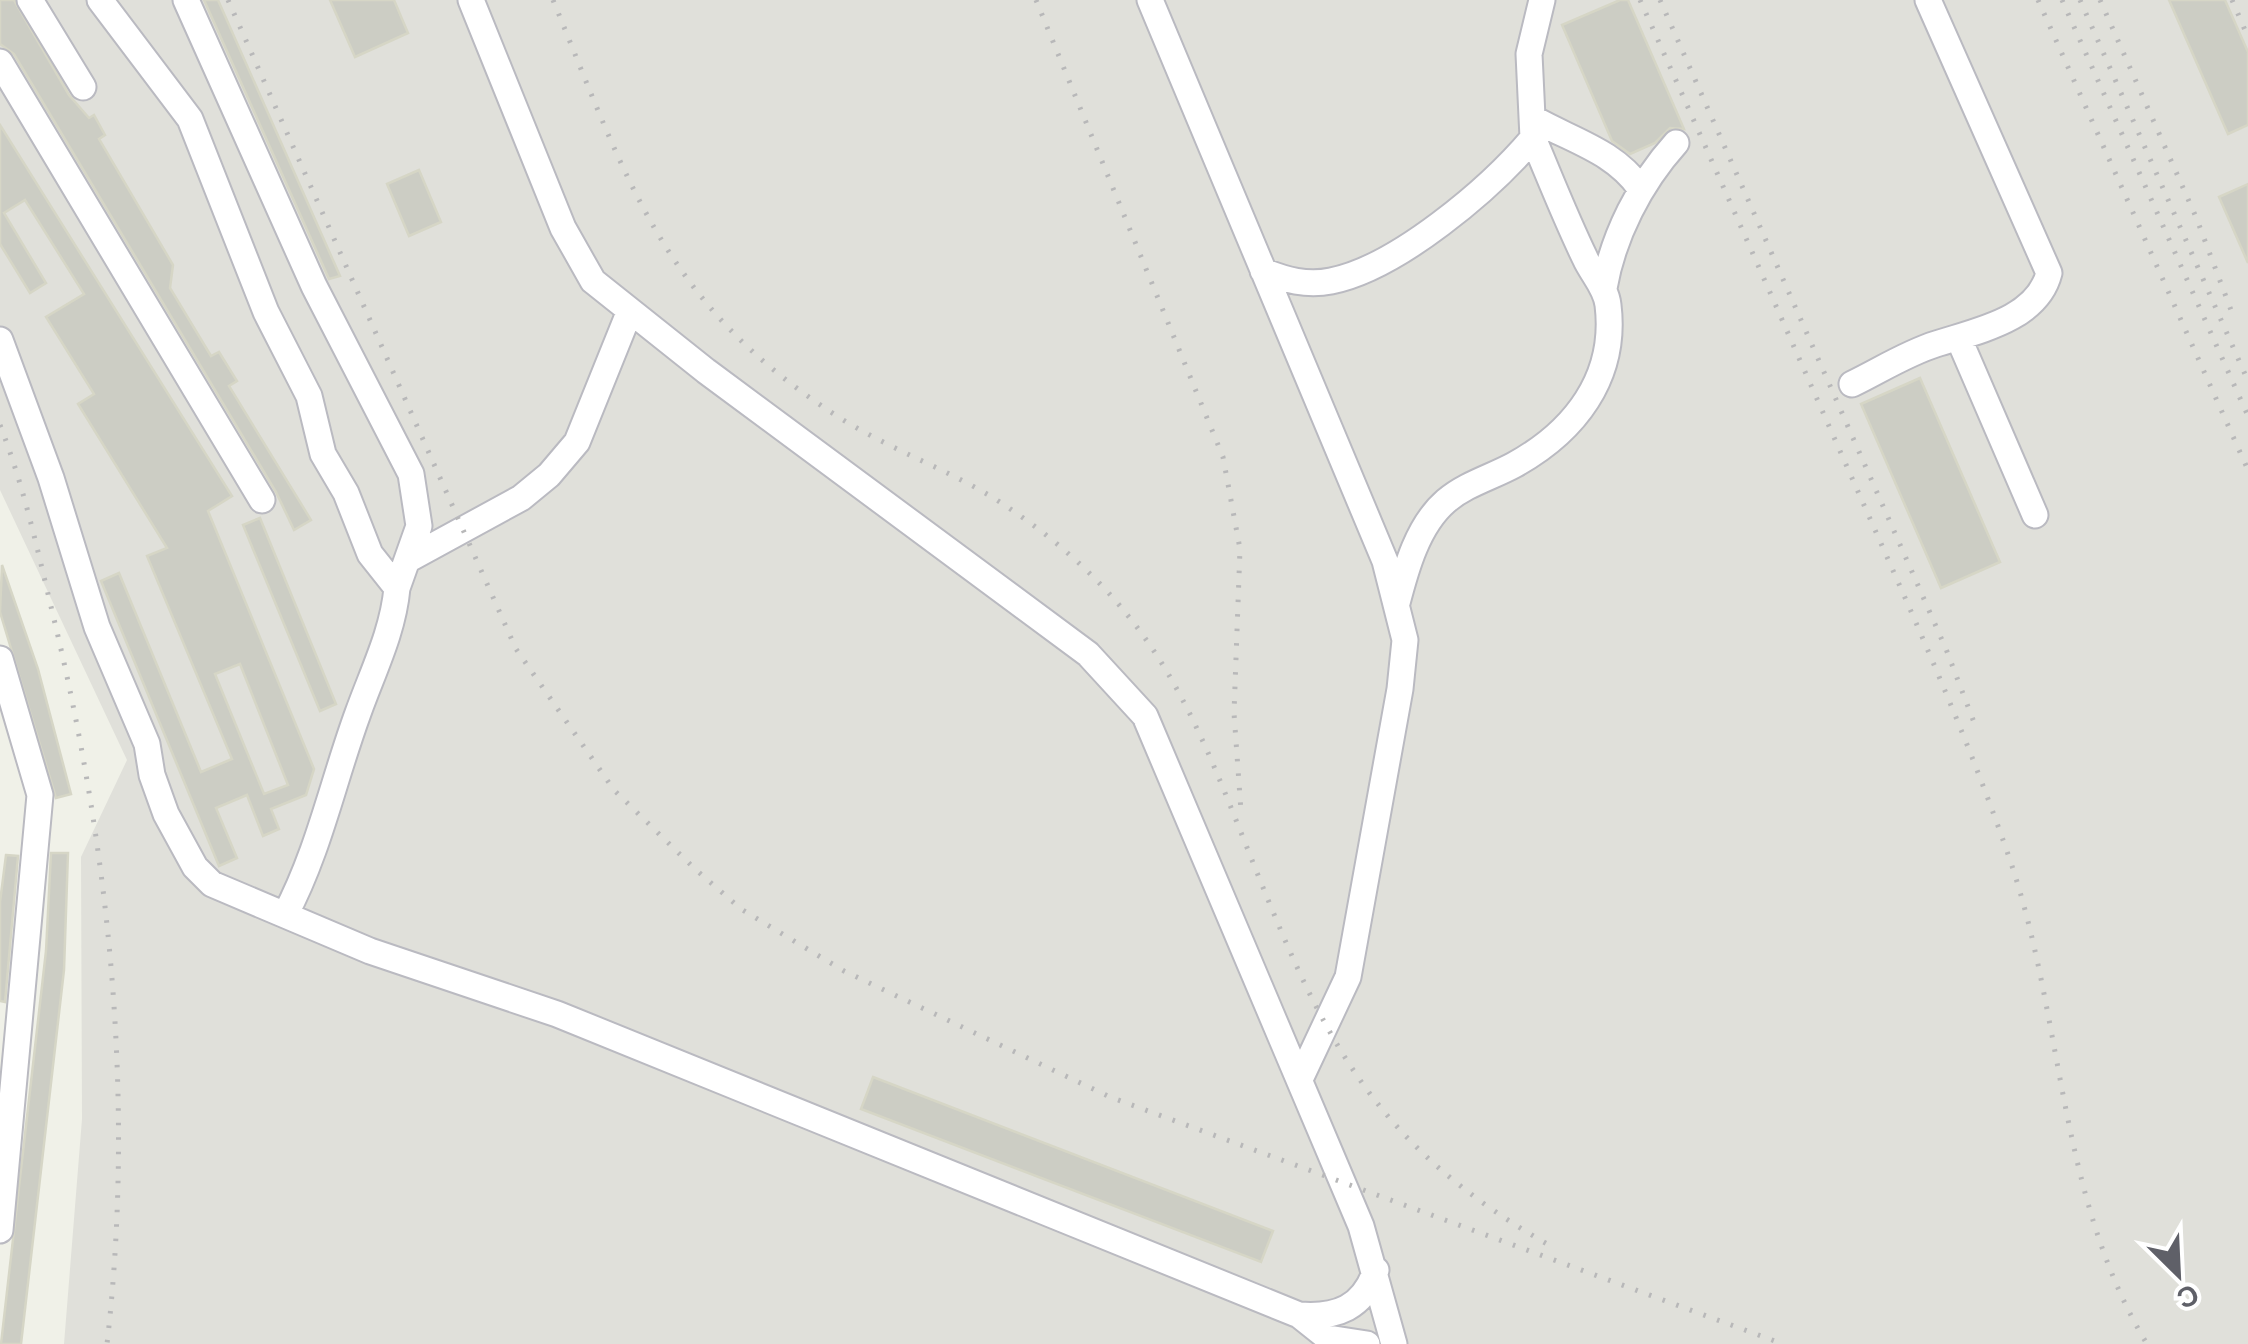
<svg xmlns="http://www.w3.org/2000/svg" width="2248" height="1344" font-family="Helvetica,sans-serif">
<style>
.industrial{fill:#e0e0da}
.building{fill:#cccdc4;stroke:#d6d6c6;stroke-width:2.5;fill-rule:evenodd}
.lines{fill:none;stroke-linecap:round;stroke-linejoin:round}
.minor-casing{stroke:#babac1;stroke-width:29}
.minor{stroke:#fff;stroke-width:25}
.rail{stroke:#b8b8b9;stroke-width:5;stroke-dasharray:2.5 12;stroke-linecap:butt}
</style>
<rect width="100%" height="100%" fill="#f0f1e8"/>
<path class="industrial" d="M0,0H2248V1344H64L82,1119L81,857L127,760L0,490Z"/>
<path class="building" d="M0,0H14L69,95L89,118L94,115L105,135L99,139L173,265L170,288L211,356L219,352L237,381L229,386L311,520L294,530L276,492L14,54L0,44Z
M204,0H218L340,276L329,279Z
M330,0H394L408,33L355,57Z
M1620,0H1628L1684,129L1670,128L1655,143L1630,154L1612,141L1562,25Z
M2169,0H2225L2248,52V125L2228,134Z
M0,125L232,496L208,511L314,769L306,795L271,809L279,829L263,836L247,795L216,808L237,858L219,866L101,581L119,573L201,772L232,759L147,556L167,548L78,404L94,394L46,317L84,294L25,200L4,213L46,283L30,293L0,244ZM240,664L288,785L264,794L215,674Z
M419,170L441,222L409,236L387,184Z
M2248,184V263L2219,197Z
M1920,378L2000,562L1941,588L1861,404Z
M260,518L336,704L320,711L243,525Z
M2,565L38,669L71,794L56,798L0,612Z
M51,853H68L64,970L21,1344H1L46,951Z
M6,855L18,856L5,1002L0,1001V902Z
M873,1077L1273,1231L1261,1262L861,1109Z"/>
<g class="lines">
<g class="minor-casing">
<path id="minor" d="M30,0L83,87
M100,0L190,119L266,312L309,396L323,454L346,493L370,554L397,588C393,632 373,671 358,713C333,781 319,851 285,915
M186,0L314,286L411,474L419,526L397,588
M471,0L563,228L593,281L706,371L1088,654L1145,716L1361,1226L1394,1344
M1150,0L1385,561L1405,640L1400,689L1348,977L1301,1077
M0,62L262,500
M1534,119C1573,141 1614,151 1640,188
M1263,271C1285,280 1307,286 1331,281C1397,268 1490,189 1533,138L1529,54L1542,0
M1604,288C1613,236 1640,183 1676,143
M1959,339L2035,515
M0,340L51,478L97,627L147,744L152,775L166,814L195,867L212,884L370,951L557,1014L1299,1315L1328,1338L1367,1344
M1852,384C1879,371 1907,353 1936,344C1976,331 2037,320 2049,273L1928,0
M411,558L521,498L549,475L577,442L629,313
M1397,603C1406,568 1418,525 1446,501C1466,484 1492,477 1514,465C1574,432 1617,378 1608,305C1606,287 1592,274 1585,258C1566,219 1550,178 1533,138
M0,659L40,795L0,1230
M1299,1315C1337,1318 1363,1308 1376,1270"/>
</g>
<use href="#minor" class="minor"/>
<path class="rail" d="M228,0L516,649L614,790L695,869L741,909L844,971L1110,1097L1783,1344
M553,0C627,180 664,305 837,416C887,448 942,467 992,497C1043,529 1092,570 1129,617C1180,680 1210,755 1240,830C1318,1026 1363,1141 1556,1249
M1036,0L1223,457L1240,549L1234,713L1241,811
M1640,0C1710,156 1779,313 1848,469C1905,598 1964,726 2010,860C2064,1019 2058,1197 2147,1344
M1660,0L1946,649L1975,725
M2038,0L2248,470
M2062,0L2248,416
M2080,0L2248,381
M2100,0L2196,217L2234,318
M2232,0L2248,37
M0,425C24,486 38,552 53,615C110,852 135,1101 107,1344"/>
</g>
<g transform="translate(2178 1274) rotate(156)" stroke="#ffffff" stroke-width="8" paint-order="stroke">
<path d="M0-8L18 38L0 25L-18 38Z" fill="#5f6068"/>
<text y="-15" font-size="28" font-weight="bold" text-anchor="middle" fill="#5f6068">С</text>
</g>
</svg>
